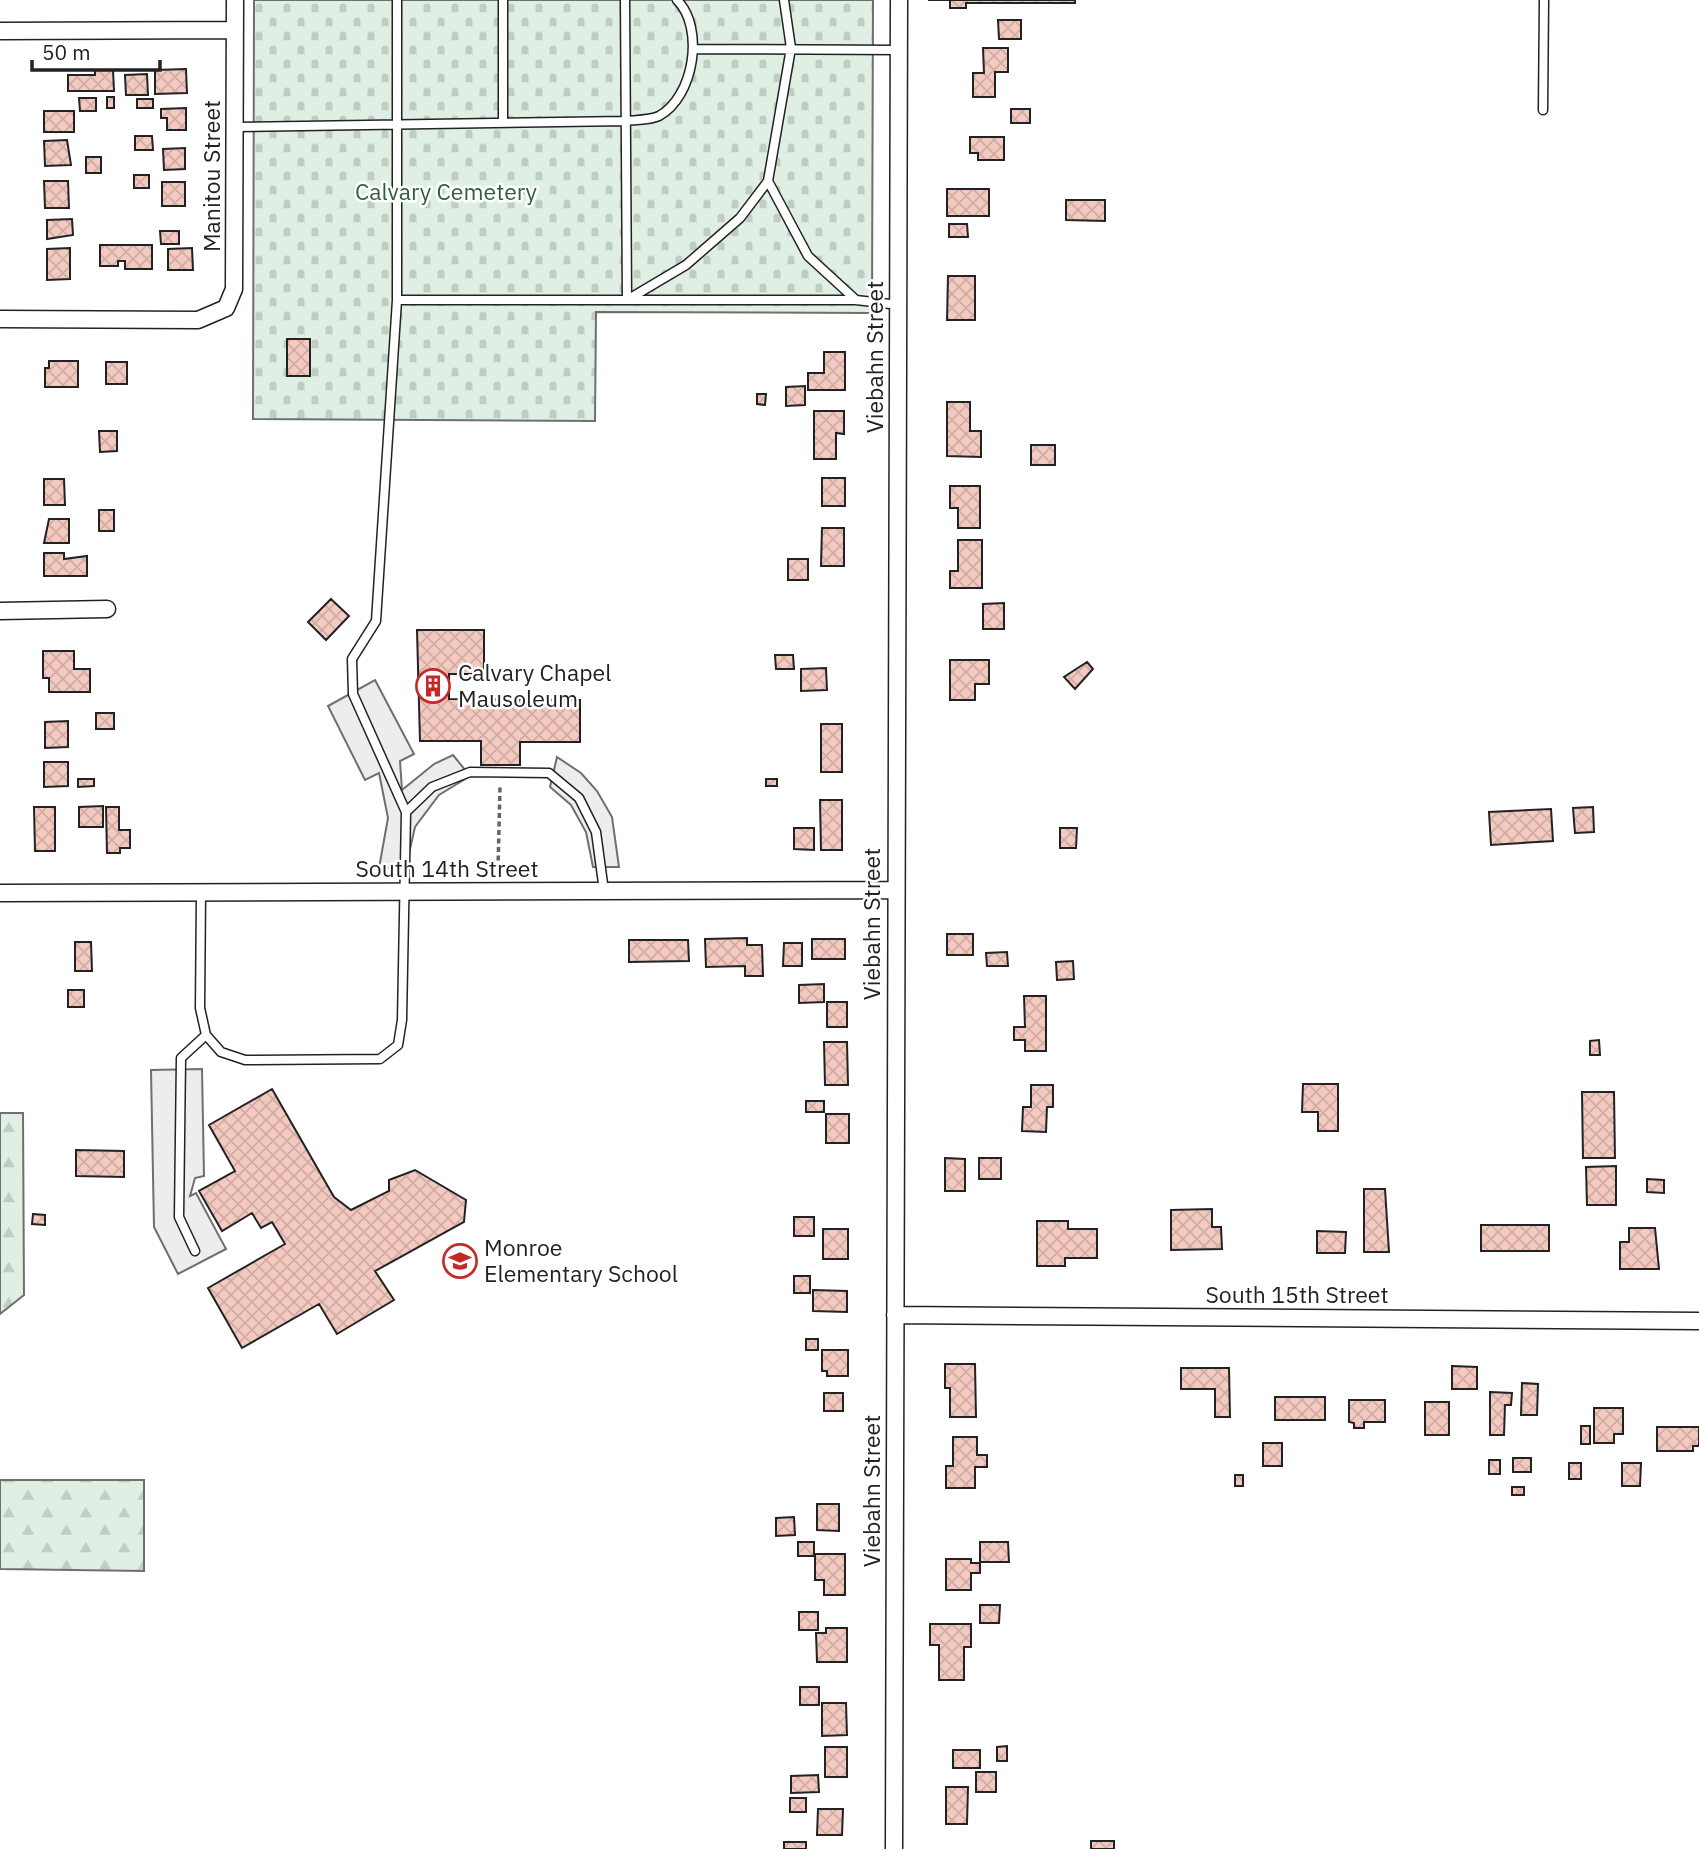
<svg xmlns="http://www.w3.org/2000/svg" width="1699" height="1849" font-family="'IBM Plex Sans',sans-serif">
<style>
.forest{fill:url(#forest-firs);stroke:#6f6f6f;stroke-width:2}
.cemetery{fill:url(#cemetery-stones);stroke:#6f6f6f;stroke-width:2}
.parking{fill:#ededed;stroke:#6f6f6f;stroke-width:2}
.building{fill:url(#building-cross-hatch);stroke:#222;stroke-width:2}
.lines{fill:none;stroke-linecap:round;stroke-linejoin:round}
.service-casing{stroke:#222;stroke-width:11}
.minor-casing{stroke:#222;stroke-width:19}
.path{stroke:#646464;stroke-width:3.5;stroke-dasharray:5 3.5;stroke-linecap:butt}
.service{stroke:#fff;stroke-width:8}
.minor{stroke:#fff;stroke-width:16}
.labels{text-anchor:middle;stroke-width:5;stroke-linejoin:round;paint-order:stroke}
.street-label{font-size:23px;fill:#222;stroke:#fff}
.park-label{font-size:23px;fill:#2f5e38;stroke:#fff}
.poi-label{font-size:23px;fill:#222;stroke:#fff;text-anchor:start}
</style>
<defs>
<pattern id="forest-firs" width="22" height="20" patternUnits="userSpaceOnUse" patternTransform="scale(1.75)"><rect width="22" height="20" fill="#e0efe3"/><path d="M5 1l3.5 6h-7zM16 11l3.5 6h-7z" fill="#c0cdc2"/></pattern>
<pattern id="cemetery-stones" width="16" height="16" patternUnits="userSpaceOnUse" patternTransform="scale(1.75)"><rect width="16" height="16" fill="#e0efe3"/><path d="M2 7V4a2 2 0 0 1 4 0v3zM10 15v-3a2 2 0 0 1 4 0v3z" fill="#c0cdc2"/></pattern>
<pattern id="building-cross-hatch" width="8" height="8" patternUnits="userSpaceOnUse" patternTransform="scale(1.75)"><rect width="8" height="8" fill="#f3c9c0"/><path d="M0 0l8 8M0 8l8-8" fill="none" stroke="#d0aca5"/></pattern>
</defs>
<rect width="100%" height="100%" fill="#fff"/>
<path class="forest" d="M0,1113H23L24,1295L0,1314Z
M0,1480H144V1571L0,1569Z"/>
<path class="cemetery" d="M254,0H873L872,313L596,312L595,421L253,419Z"/>
<path class="parking" d="M375,680L414,754L400,761L402,790L434,764L453,755L470,776L439,795L415,827L406,867L379,868L388,818L379,773L365,780L328,706Z
M557,757L581,773L597,791L612,817L619,867H593L586,832L571,805L550,787Z
M202,1069L204,1176L195,1178L190,1196L196,1193L226,1249L178,1274L154,1227L151,1070Z"/>
<path class="building" d="M928,0H1075V3H966V8H950V0Z
M998,20H1021V39H999Z
M983,48H1008V72H995V97H973V73H984Z
M186,69L187,93L155,94V70Z
M95,70H113L114,91H68V75H95Z
M147,74L148,95H126L125,75Z
M107,97H114V108H107Z
M79,98H96V111H80Z
M137,99H153V108H137Z
M186,108V130H167V118H161V109Z
M1011,109H1030V123H1011Z
M44,111H74V132H44Z
M135,136H152L153,150H135Z
M970,137H1004V160H978V153H970Z
M67,140L71,165L45,166L44,141Z
M185,148V169L164,170L163,149Z
M86,157H101V173H86Z
M134,175H149V188H134Z
M44,181H68L69,208H45Z
M162,182H185V206H162Z
M947,189H989V216H947Z
M1066,200H1105V221L1066,220Z
M72,219L73,235L47,239V220Z
M949,224H967L968,237H949Z
M160,231H179V244H161Z
M100,245H152V269H125V261H118V266H100Z
M70,248V279L47,280V249Z
M192,248L193,270H168V249Z
M948,276H975V320H947Z
M287,339H310V376H287Z
M824,352H845V390H808V373H824Z
M49,361H78V387H45V368H49Z
M106,362H127V384H106Z
M805,386V405L786,406V387Z
M757,394H766L765,405L757,404Z
M947,402H970V431H981V457L947,456Z
M814,411H844V434L836,433V459H814Z
M99,431H117V451L100,452Z
M1031,445H1055V465H1031Z
M822,478H845V506H822Z
M44,479H64L65,505H44Z
M950,486H980V528H958V508H950Z
M99,510H114V531H99Z
M49,519H69V543H44Z
M822,528H844V566H821Z
M958,540H982V588H950V571H958Z
M44,553H64V559L87,556V576H44Z
M788,559H808V580H788Z
M331,599L349,616L326,640L308,622Z
M1004,603V629H983V604Z
M417,630H484V674H449V699L580,700V742H520V765H481V741H420Z
M43,651H74V669H90V692H49V678H43Z
M775,655H793L794,669H776Z
M950,660H989V684H975V700H950Z
M1087,662L1093,669L1075,689L1064,677Z
M826,668L827,690L801,691V669Z
M96,713H114V729H96Z
M68,721V747L45,748V722Z
M821,724H842V772H821Z
M44,762H68V786L44,787Z
M78,779H94V786L78,787Z
M766,779H777V786H766Z
M820,800H842V850H821Z
M103,806V827H79V807Z
M34,807H55V851H35Z
M106,807H119V830H130V848H120V853H107Z
M1593,807L1594,832L1575,833L1573,808Z
M1551,809L1553,841L1491,845L1489,812Z
M794,828H814V850L794,849Z
M1060,828H1077L1076,848H1060Z
M947,934H973V955H947Z
M747,938V945H762L763,976H745V966L706,967L705,939Z
M812,939H845V959H812Z
M629,940H688L689,961L629,962Z
M75,942H91L92,971H75Z
M784,943H802V966H783Z
M1007,952L1008,966H987L986,953Z
M1073,961L1074,979L1057,980L1056,962Z
M824,984V1002L799,1003V985Z
M68,990H84V1007H68Z
M1024,996H1046V1051H1025V1040H1014V1027H1025Z
M827,1002H847V1027H827Z
M1599,1040L1600,1055H1590V1041Z
M824,1042H847L848,1085H825Z
M1303,1084H1338V1131H1318V1112H1302Z
M1031,1085H1053V1107H1047L1046,1132L1022,1131L1023,1107H1031Z
M272,1089L334,1197L351,1210L389,1191V1180L415,1170L466,1200L464,1222L375,1271L394,1300L337,1334L319,1304L242,1348L208,1288L285,1244L272,1222L261,1228L252,1213L222,1231L199,1191L235,1171L209,1125Z
M1582,1092H1614L1615,1158H1583Z
M806,1101H824V1112H806Z
M826,1114H849V1143H826Z
M76,1150L124,1151V1177L76,1176Z
M945,1158L965,1159V1191H945Z
M979,1158H1001V1179H979Z
M1616,1166V1205H1587L1586,1167Z
M1647,1179L1664,1180V1193L1647,1192Z
M1364,1189H1385L1389,1252H1364Z
M1212,1209V1227H1221L1222,1249L1171,1250V1210Z
M33,1214L45,1215V1225L32,1224Z
M794,1217H814V1236H794Z
M1037,1221H1068V1229H1097V1258H1065V1266H1037Z
M1481,1225H1549V1251H1481Z
M1629,1228H1655L1659,1269H1620V1242H1629Z
M823,1229H848V1259H823Z
M1317,1231L1346,1232L1345,1253H1317Z
M794,1276H810V1293H794Z
M813,1290L847,1291V1312L813,1311Z
M806,1339H818V1350H806Z
M822,1350H848V1376H827V1371H822Z
M945,1364H975L976,1417H950V1388H945Z
M1452,1366L1477,1367V1389H1452Z
M1181,1368H1229L1230,1417H1215V1389H1181Z
M1522,1383L1538,1384L1537,1415H1521Z
M1490,1392L1512,1393L1511,1405H1505L1504,1435H1490Z
M824,1393H843V1411H824Z
M1275,1397H1325V1420H1275Z
M1349,1400H1385V1422H1364V1428H1354V1423L1349,1422Z
M1425,1402H1449V1435H1425Z
M1594,1408H1623V1434H1614V1443H1594Z
M1581,1426H1590V1444H1581Z
M1657,1427H1699V1446H1693V1451H1657Z
M953,1437H977V1455H987V1467H975V1488H946V1466H953Z
M1263,1443H1282V1466H1263Z
M1513,1458H1531V1472H1513Z
M1489,1460H1500V1474H1489Z
M1569,1463H1581V1479H1569Z
M1622,1463H1641L1640,1486H1622Z
M1235,1475H1243V1486H1235Z
M1512,1487H1524V1495H1512Z
M817,1504H839V1531L817,1530Z
M794,1517L795,1535L776,1536V1518Z
M798,1542H814V1556H798Z
M980,1542H1008L1009,1562H980Z
M815,1554H845V1595H824V1580H815Z
M946,1559H971V1563H980V1573H971V1590H946Z
M980,1605H1000L999,1623H980Z
M799,1612H818V1630H799Z
M930,1624H971V1647H964V1680H939V1645H930Z
M826,1628H847V1662H817L816,1633H826Z
M800,1687H819V1705H800Z
M822,1703H846L847,1735L822,1736Z
M1007,1746V1761H997V1747Z
M825,1747H847V1777H825Z
M953,1750H980V1768H953Z
M976,1772H996V1792H976Z
M818,1775L819,1792L791,1793V1776Z
M946,1787H968L967,1824H946Z
M790,1798H806V1812H790Z
M818,1809H843L842,1835H817Z
M1091,1841H1114V1849H1091Z
M784,1842H806V1849H784Z"/>
<g class="lines">
<g class="service-casing">
<path id="service" d="M625,0L627,300L686,265L740,218L768,181L791,48L784,0
M695,49L899,50
M1543,110L1544,0
M503,121V0
M235,127L626,121C635,120 651,120 659,116C694,97 705,28 677,0
M768,181L808,256L856,300
M397,300H856L899,305
M406,812L432,787L470,772L549,773L579,798L596,832L604,891
M201,893L200,1008L206,1035L221,1052L245,1060L380,1059L398,1045L402,1020L406,812L353,694L352,659L376,621L397,300V0
M195,1251L179,1217L181,1058L206,1035"/>
</g>
<g class="minor-casing">
<path id="minor" d="M0,31L234,30
M0,319L198,320L226,308L234,289L235,0
M0,611L107,609
M0,893L895,890
M895,1315L1699,1321
M894,1849L899,0"/>
</g>
<path class="path" d="M498,869L500,787"/>
<use href="#service" class="service"/>
<use href="#minor" class="minor"/>
</g>
<defs>
<g id="building-ring" transform="scale(1.75)"><circle r="9.5" fill="#fff" stroke="#c62828" stroke-width="1.5"/><path d="M-4-6H4V6H1V3H-1V6H-4ZM-2.5-4.3h1.7v1.8h-1.7ZM.8-4.3h1.7v1.8H.8ZM-2.5-1h1.7V.8h-1.7ZM.8-1h1.7V.8H.8Z" fill="#c62828"/></g>
<g id="school-ring" transform="scale(1.75)"><circle r="9.5" fill="#fff" stroke="#c62828" stroke-width="1.5"/><path d="M0-5L7-2L0 1L-7-2ZM-4 1L0 2.5L4 1V4Q0 6-4 4Z" fill="#c62828"/></g>
</defs>
<g fill-rule="evenodd">
<use href="#building-ring" x="433" y="686"/>
<use href="#school-ring" x="460" y="1261"/>
</g>
<g class="labels">
<g class="street-label">
<text transform="translate(212 176) rotate(-90)" y="8">Manitou Street</text>
<text transform="translate(875 357) rotate(-90)" y="8">Viebahn Street</text>
<text x="447" y="877">South 14th Street</text>
<text transform="translate(872 924) rotate(-90)" y="8">Viebahn Street</text>
<text x="1297" y="1303">South 15th Street</text>
<text transform="translate(872 1491) rotate(-90)" y="8">Viebahn Street</text>
</g>
<g class="park-label">
<text x="446" y="200">Calvary Cemetery</text>
</g>
<g class="poi-label">
<text x="458" y="681">Calvary Chapel<tspan x="458" dy="26">Mausoleum</tspan></text>
<text x="484" y="1256">Monroe<tspan x="484" dy="26">Elementary School</tspan></text>
</g>
</g>
<path d="M32 60v10h128v-10" fill="none" stroke="#222222" stroke-width="3.5"/>
<text x="42" y="60" font-size="21" fill="#222222" stroke="#ffffff" stroke-width="5" paint-order="stroke">50 m</text>
</svg>
